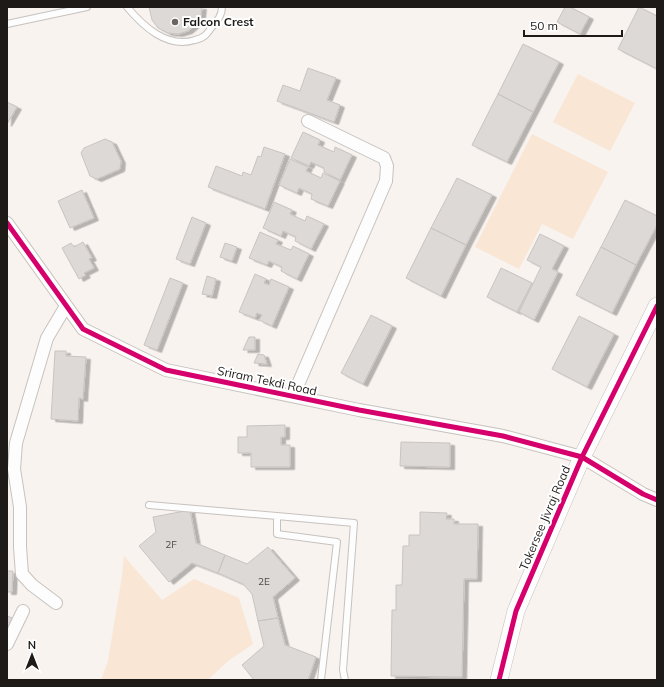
<svg xmlns="http://www.w3.org/2000/svg" width="664" height="687" font-family="Mulish,sans-serif">
<style>
.green{fill:#f9e6d4}
.building{fill:#dcd9d6;stroke:#c8c4c1;filter:url(#shadow)}
.lines{fill:none;stroke-linecap:round;stroke-linejoin:round}
.lane-casing{stroke:#c6c2bf;stroke-width:8}
.street-casing{stroke:#c6c2bf;stroke-width:14}
.secondary-casing{stroke:#c6c2bf;stroke-width:18}
.lane{stroke:#fefdfd;stroke-width:6}
.street{stroke:#fefdfd;stroke-width:12}
.secondary{stroke:#fefdfd;stroke-width:17}
.cycleway-casing{stroke:#fff;stroke-width:8}
.cycleway{stroke:#d6006c;stroke-width:5}
.poi-dot{fill:#6a6663;stroke:#fff;stroke-width:1.5}
.labels{text-anchor:middle;stroke-width:4;stroke-linejoin:round;paint-order:stroke}
.number-label{font-size:10px;fill:#4d4a47}
.poi-label{font-size:12px;font-weight:bold;fill:#1d1a17;stroke:#fff;text-anchor:start}
.street-label{font-size:12px;fill:#1d1a17;stroke:#fff}
</style>
<defs>
<filter id="shadow"><feDropShadow dx="4.5" dy="2.5" stdDeviation="0" flood-color="#0004"/></filter>
</defs>
<rect width="100%" height="100%" fill="#f8f3ef"/>
<path class="green" d="M578,74L635,103L610,151L553,122Z
M532,134L608,172L573,239L542,224L519,269L475,247Z
M124,556L162,600L194,579L239,598L253,644L228,661L208,680H101L108,661L122,576Z"/>
<path class="building" d="M149,7H202L201,15L196,24L188,31L178,34L168,33L158,28L152,20Z
M565,7H570L589,17L580,34L557,22Z
M639,7L657,16V69L618,49Z
M523,44L559,62L533,112L498,94Z
M308,68L336,78L327,100L340,105L334,122L277,101L283,85L300,91Z
M498,94L533,112L507,162L472,145Z
M7,102L17,107L7,124Z
M303,132L320,140L318,145L334,152L335,147L352,155L340,180L324,172V168L311,162L309,166L291,158Z
M105,139L112,142L121,161L120,169L97,179L90,176L81,153L84,148Z
M264,147L285,154L265,209L208,187L216,166L242,176L243,172L251,175L258,156L261,157Z
M290,159L308,167L306,171L321,178L323,173L340,181L328,206L311,199L312,194L299,188L297,193L279,185Z
M457,178L492,195L466,245L431,228Z
M82,190L94,218L70,228L58,201Z
M625,200L657,216V225L636,265L601,247Z
M274,202L292,210L290,214L305,221L307,216L324,224L311,249L295,241L296,237L283,231L281,236L263,228Z
M192,217L206,223L190,264L176,259Z
M431,228L466,245L441,296L406,278Z
M260,232L278,240L276,244L291,250L293,246L309,254L297,279L281,271L282,267L269,261L267,265L249,258Z
M540,234L564,246L552,269L558,272L534,320L519,312L541,267L527,260Z
M83,242L92,258L89,259L94,268L84,273L86,275L79,279L62,248L71,243L74,247Z
M225,243L237,247L232,261L220,257Z
M601,247L636,265L612,313L576,295Z
M501,268L532,283L517,312L487,297Z
M255,274L266,279L264,283L269,285L271,279L289,287L272,326L259,320L262,315L257,313L255,318L239,312Z
M207,276L216,279L212,296L202,294Z
M170,278L183,283L157,350L144,345Z
M371,315L392,326L363,384L341,373Z
M579,316L614,334L587,387L552,369Z
M249,337H255V350H243Z
M55,351H66V356L86,357L83,399L79,398L78,421L51,419Z
M258,354L264,355L267,364L254,363Z
M285,425V437H281V445H290V467H251V453H238V437H247V426Z
M401,442L450,443V467L400,466Z
M190,510L196,543L225,555L218,573L192,563L169,582L139,546L156,532L153,517Z
M420,512L447,513L446,519H454V524H478L477,579H464L462,677L391,676L392,610H396V585H402L403,546H409V535H420Z
M268,547L295,578L273,597L278,618L258,621L252,594L243,584L218,573L225,555L247,564Z
M7,571H13L12,592H7Z
M7,616L15,619L7,636Z
M278,618L285,645L316,657L308,680H254L242,665L264,646L258,621Z"/>
<g class="lines">
<g class="lane-casing">
<path id="lane" d="M127,7C143,26 167,49 195,40C203,38 206,36 211,28C217,21 222,16 222,7
M7,24L87,7
M149,505L277,516
M321,680L337,542L277,534V516L354,523L343,670L345,680"/>
</g>
<g class="street-casing">
<path id="street" d="M7,223L83,329L166,370L359,410L503,436L582,457L643,494L657,500
M293,396L386,181L387,166L384,158L308,121
M56,603L32,585L22,574L20,547V507L14,469L16,443L47,338L66,306
M7,644L23,611"/>
</g>
<g class="secondary-casing">
<path id="secondary" d="M499,680L516,611L582,457L657,306"/>
</g>
<use href="#lane" class="lane"/>
<use href="#street" class="street"/>
<use href="#secondary" class="secondary"/>
<g class="cycleway-casing">
<path id="cycleway" d="M7,223L83,329L166,370L359,410L503,436L582,457L643,494L657,500
M499,680L516,611L582,457L657,306"/>
</g>
<use href="#cycleway" class="cycleway"/>
</g>
<circle class="poi-dot" cx="175" cy="22" r="4"/>
<g class="labels">
<g class="number-label">
<text x="171" y="548">2F</text>
<text x="264" y="585">2E</text>
</g>
<g class="poi-label">
<text x="183" y="26">Falcon Crest</text>
</g>
<g class="street-label">
<text transform="translate(267 381) rotate(12)" y="4">Sriram Tekdi Road</text>
<text transform="translate(545 518) rotate(-67)" y="4">Tokersee Jivraj Road</text>
</g>
</g>
<rect width="664" height="687" fill="none" stroke="#1d1a17" stroke-width="16"/>
<g transform="translate(32 655)" stroke="#ffffff" stroke-width="3" paint-order="stroke">
<path d="M0-3L7 15L0 10L-7 15Z" fill="#1d1a17"/>
<text y="-6" font-size="11" font-weight="bold" text-anchor="middle" fill="#1d1a17">N</text>
</g>
<path d="M524 30v6h98v-6" fill="none" stroke="#1d1a17" stroke-width="2"/>
<text x="530" y="30" font-size="12" fill="#1d1a17" stroke="#ffffff" stroke-width="3" paint-order="stroke">50 m</text>
</svg>
